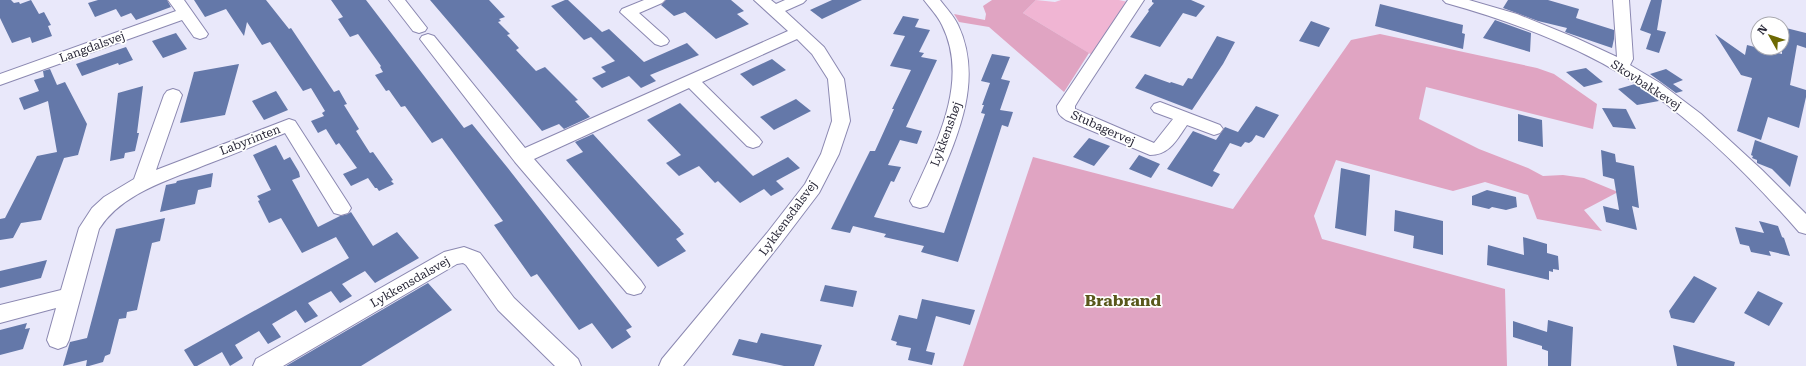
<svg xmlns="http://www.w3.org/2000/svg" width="1806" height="366" font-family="'Roboto Serif',serif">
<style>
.green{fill:#f0b5d3}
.forest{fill:#e0a4c2}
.building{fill:#6478a9}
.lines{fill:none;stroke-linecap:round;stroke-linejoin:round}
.street-casing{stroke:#8b88b1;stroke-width:2}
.street{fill:#fff;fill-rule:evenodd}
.labels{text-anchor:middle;stroke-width:3.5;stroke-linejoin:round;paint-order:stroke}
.street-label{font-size:12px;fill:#292838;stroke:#fff}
.district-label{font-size:16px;font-weight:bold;fill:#59571b;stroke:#fff}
</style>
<rect width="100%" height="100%" fill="#e9e8fa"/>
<path class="green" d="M1036,0L1055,2L1061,0H1119L1128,2L1092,55L1023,13Z"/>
<path class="forest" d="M992,0H1036L1023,13L1089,53L1064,92L989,27L959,22L954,14L985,20L986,14L983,6Z
M1380,34L1537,68L1554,74L1597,104L1593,129L1426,87L1419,119L1479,149L1528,168L1543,176L1563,175L1584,178L1618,192L1584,210L1602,231L1537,219L1528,195L1485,182L1453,191L1336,160L1314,216L1322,239L1505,289L1507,366H963L1033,157L1233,209L1351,40Z"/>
<path class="building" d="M0,0H11L14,3L19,2L20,4L31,0L39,14L44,12L51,25L48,26L52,36L32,43L30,37L12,43L0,18Z
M98,0H167L171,7L136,20L131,13L121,17L116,9L95,17L88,3Z
M194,0H266L289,29L291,28L334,92L339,90L347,104L344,105L359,129L356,131L370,153L373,152L393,180L391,181L394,184L379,191L377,188H375L368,178L351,186L343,174L357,168L339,143L336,145L326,129L318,133L311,121L324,116L322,113L325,111L311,88L303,91L270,42L262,45L247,22L244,36L226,9L205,17Z
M331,0H366L464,128L472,124L507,167L632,327L626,330L631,337L612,349L592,323L579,330L537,274L531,277L494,225L503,221L442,138L432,143L405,106L401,107L389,90L386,91L375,75L383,72L380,67L381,66L358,34L350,37L338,19L343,17Z
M430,0H489L505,17L499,19L501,21L498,22L510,34L507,35L519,48L516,50L536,71L545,67L578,100L575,101L590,117L564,129L559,124L542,131Z
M565,0H568L602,32L609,29L644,62L687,43L699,55L650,75L656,81L641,88L629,76L602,88L592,78L606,72L601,67L615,61L591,37L584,40L551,6Z
M666,0H731L744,11L737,14L749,24L716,39L685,12L674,16L661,5Z
M832,0H862L822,19L810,10Z
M1152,0H1191L1205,6L1196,17L1183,13L1160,47L1130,37L1149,11L1148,10L1154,3L1152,2Z
M1508,0H1548L1579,9L1576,18L1614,30V39L1612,48L1565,32L1567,28L1538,21L1503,8Z
M1651,0H1662L1657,30L1666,32L1659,53L1646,49L1651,34L1640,30Z
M1380,4L1463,25L1462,33L1465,34L1463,49L1375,26Z
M903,16L919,19L915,27L930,30L919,52L924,53L921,57L937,60L906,127L922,131L917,144L900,140L888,165L901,167L894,182L891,181L874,217L944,233L985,114L981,113L984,105H982L990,83L981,81L992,54L1010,57L1001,79L1010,81L1000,110L1013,112L1008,127L1002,125L958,262L921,252L924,246L884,237L886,234L853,226L850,233L831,229L870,151H875L894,109H892L911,70L890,66L905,36L893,34Z
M1495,20L1531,33L1530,52L1483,38Z
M1311,21L1330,28L1319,47L1299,41Z
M1782,27L1806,33V48L1797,45L1790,85L1806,90V97L1799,128L1768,117L1761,140L1737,131L1752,78L1741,75L1715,34L1745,55L1747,45L1782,54Z
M176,33L187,49L163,58L152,41Z
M1217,36L1235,42L1223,64L1192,110L1135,88L1145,74L1170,83L1171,82L1183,86L1188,78L1192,79Z
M126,47L133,60L119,65L118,63L82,76L76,64Z
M772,59L786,70L753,86L740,74Z
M239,64L225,115L180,123L194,72Z
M1586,68L1603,82L1584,87L1566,72Z
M50,69L57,85L65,82L87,124L78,155L64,158L41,220L21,223L13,238L0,240V219L5,218L37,156L57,152L48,101L24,110L19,98L39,91L34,80L44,77L43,71Z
M1666,69L1683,80L1673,84L1683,91L1676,93L1650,74Z
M1635,84L1647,92L1659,101L1637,105L1618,89Z
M143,86L137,133H139L135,151L125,153L124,158L110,161L118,93Z
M276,91L288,110L264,120L252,101Z
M796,99L811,111L774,130L760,117Z
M680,103L753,176L788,157L800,168L776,181L784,189L771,196L764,189L740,203L718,181L715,183L699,166L679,176L666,163L681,155L647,120Z
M1256,106L1279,115L1264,138L1256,135L1252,141L1249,143L1245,142L1241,147L1230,143L1213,171L1220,174L1212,187L1167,169L1193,131L1216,140L1225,127L1238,132Z
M1602,108L1626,109L1636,129L1613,127Z
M1518,114L1542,120L1543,147L1518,141Z
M593,134L681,230H680L684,234L676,239L686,251L658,267L566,160L583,152L575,142Z
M1089,138L1110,146L1094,166L1073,157Z
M1755,140L1798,156L1790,187L1772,169L1757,163V160L1752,158L1753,156L1751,155Z
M276,145L284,160L290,157L299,172L300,177L292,180L318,227L340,216L348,214L351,212L373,246L397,232L419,258L375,283L365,271L342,284L352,296L340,303L331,291L308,303L318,316L305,323L296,310L272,324L281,337L268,344L259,331L235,345L243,358L230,366L222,352L197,366H194L184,350L349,258L336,237L302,253L281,218L269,223L258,201L260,200L257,196L271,190L253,155Z
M1601,150L1615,154L1616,162L1634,166L1639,208L1632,206L1637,230L1606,222L1603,206L1619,210L1614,179L1603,176Z
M1139,155L1160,164L1151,178L1129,169Z
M1341,168L1370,175L1366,236L1335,228Z
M213,173L211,187L198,190L195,204L160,212L166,185L176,183L177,181Z
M1487,190L1516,197L1517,207L1506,210L1492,207L1489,209L1472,205V196Z
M1395,210L1443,221V255L1413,248L1414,236L1394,231Z
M165,218L160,241L152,243L137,310L127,312L126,318L119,319L110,354L105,356L103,362L89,366H86L87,360L63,366L70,342L87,338L116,229Z
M1759,221L1778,226L1782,237L1784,238L1790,256L1769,251L1771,256L1751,252L1749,246L1740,244L1735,227L1764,233Z
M1523,237L1547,244V253L1558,256L1559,270L1553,269V272L1549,271V280L1487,265L1488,245L1524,255Z
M47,260L41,278L0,288V271Z
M1694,276L1717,288L1694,323L1671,318L1669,311Z
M428,283L452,310L361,366H286Z
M825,285L857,291L853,307L820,301Z
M1758,291L1783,303L1769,326L1744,313Z
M922,299L975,310L970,325L936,316L926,351L935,353L932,365L908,360L911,348L896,345L897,342L891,340L899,315L917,319Z
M1548,320L1573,327L1571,366H1548V351L1542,349V346L1513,337V321L1547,332Z
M27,323L25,329L30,328L23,349L0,355V330Z
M761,333L822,345L814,366H784L732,355L739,339L757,343Z
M1673,345L1735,362L1734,366H1677Z"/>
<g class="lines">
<g class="street-casing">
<path id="street" d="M168,0H184L208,34L206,37L200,39L194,37L182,20L0,85V74L176,11Z
M389,0H405L427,28L425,31L419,33L413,31Z
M644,0H665L662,3L639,13L667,38L669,41L667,44L661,46L655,44L620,12L622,9Z
M754,0H771L776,4L785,0H806L803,3L785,11L824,47L844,79L850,121L839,154L819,193L781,243L683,366H659L662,359L767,233L805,184L821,154L832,121L828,79L812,54L797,39L702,82L759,138L762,142L759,146L753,148L747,146L689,88L534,159L641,281L645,287L641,293L634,295L627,293L515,162L420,39L422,36L428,34L434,36L525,148L788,31Z
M924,0H940C946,8 954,16 958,25C986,84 953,146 930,201L927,206L920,208L913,206L910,201C934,148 971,83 942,25C938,16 930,8 924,0Z
M1128,0H1144L1081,96L1075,106V109L1154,143L1173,119L1154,112L1151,108L1154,104L1160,102L1220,125L1223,129L1220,133L1214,135L1187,125C1177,139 1170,155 1150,155L1066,120C1060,116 1057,113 1057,106Z
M1443,0H1469L1517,14L1576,38L1617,57L1613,0H1629L1633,59L1630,65L1660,83L1701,114L1762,170L1806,214V234L1799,232C1756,183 1702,128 1648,91C1587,49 1517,23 1446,3Z
M173,89L179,91L182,95L156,170L289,119L295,121L348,203L351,208L348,213L341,215L334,213L285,133C258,144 232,155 205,165C167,181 122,193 99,229L69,340L66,346L58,349L50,346L47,340L56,308L0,323V305L61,290L79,228L92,208L104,197L134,179L164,95L167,91Z
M464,247L480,253L514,298L578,359L581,366H555L498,310L466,265L463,263L457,264L283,366H253L256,359L444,252Z"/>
</g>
<use href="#street" class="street"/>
</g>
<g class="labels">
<g class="street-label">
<text transform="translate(92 47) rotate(-20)" y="4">Langdalsvej</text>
<text transform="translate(1646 85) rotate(33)" y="4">Skovbakkevej</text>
<text transform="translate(1103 128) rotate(24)" y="4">Stubagervej</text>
<text transform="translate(946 134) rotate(-70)" y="4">Lykkenshøj</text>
<text transform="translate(250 140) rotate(-21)" y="4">Labyrinten</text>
<text transform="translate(788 218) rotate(-54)" y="4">Lykkensdalsvej</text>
<text transform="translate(410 282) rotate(-30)" y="4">Lykkensdalsvej</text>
</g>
<g class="district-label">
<text x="1123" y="306">Brabrand</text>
</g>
</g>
<g transform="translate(1770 36) rotate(309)"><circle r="19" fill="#ffffff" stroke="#a9a9af"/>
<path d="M0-3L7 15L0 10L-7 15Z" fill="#6d6903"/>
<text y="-6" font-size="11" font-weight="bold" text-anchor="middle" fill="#292838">N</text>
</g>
</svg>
